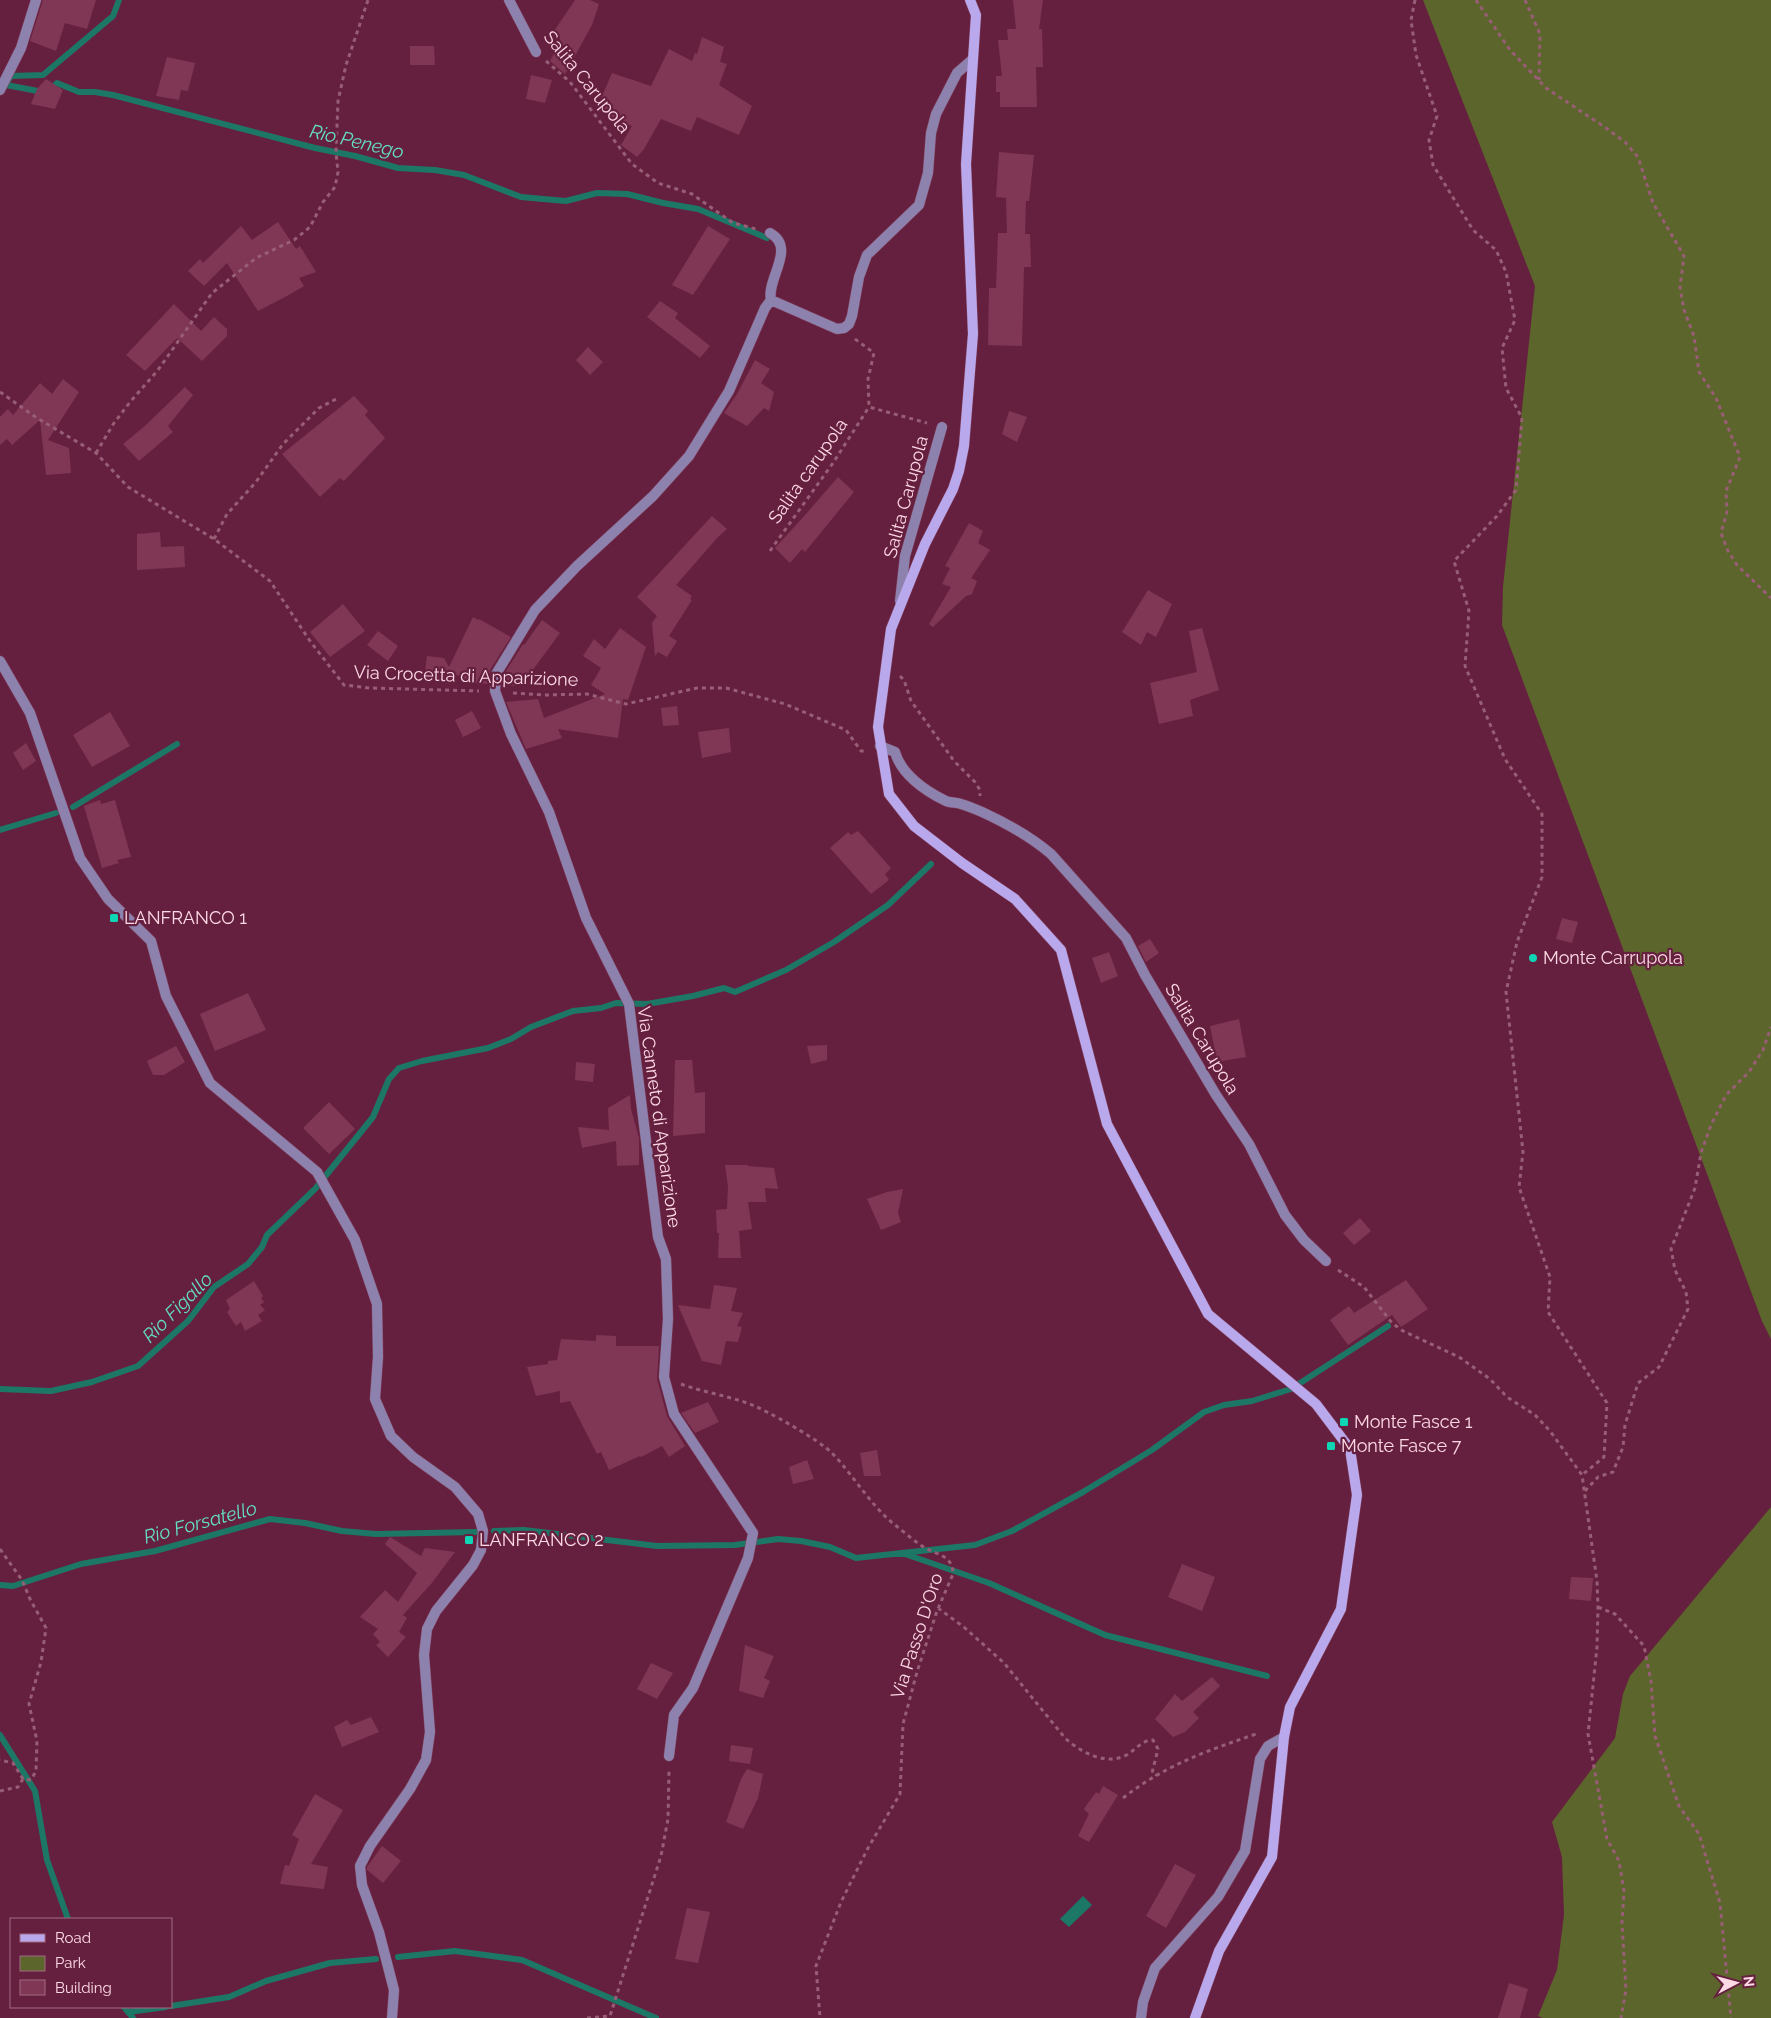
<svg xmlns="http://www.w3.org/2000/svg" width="1771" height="2018" font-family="Raleway,sans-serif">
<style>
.green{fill:#5c652b}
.water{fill:#1d7766}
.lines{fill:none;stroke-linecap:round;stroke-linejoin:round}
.stream{stroke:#1d7766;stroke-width:6}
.building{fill:#7f3755}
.lane-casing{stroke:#81415d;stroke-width:11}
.street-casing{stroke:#81415d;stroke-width:11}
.secondary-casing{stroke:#81415d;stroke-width:11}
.path{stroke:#985e76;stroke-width:3;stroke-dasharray:4 4;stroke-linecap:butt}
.lane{stroke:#8d82ae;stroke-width:10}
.street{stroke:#8d82ae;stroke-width:10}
.secondary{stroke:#baa8ed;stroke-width:10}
.poi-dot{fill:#0ed5b4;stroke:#66203f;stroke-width:2}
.labels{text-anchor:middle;stroke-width:4.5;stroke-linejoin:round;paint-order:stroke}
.street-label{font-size:18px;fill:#fdd9e5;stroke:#66203f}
.poi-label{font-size:18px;fill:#fdd9e5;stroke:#66203f;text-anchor:start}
.water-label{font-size:19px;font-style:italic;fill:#64dec3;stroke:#66203f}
</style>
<rect width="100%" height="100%" fill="#66203f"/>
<path class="green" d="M1423,0H1771V1339L1762,1321L1502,625L1503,587L1535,286Z
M1771,1507V2018H1543L1538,2016L1557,1970L1564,1915L1562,1857L1552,1822L1615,1738L1623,1694L1630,1676Z"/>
<path class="water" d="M1083,1896L1092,1905L1069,1927L1060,1919Z"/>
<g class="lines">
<path class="stream" d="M8,81L11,76L43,75L113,16L119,0
M1,84L43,92
M50,90L57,83L79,92H95L113,95L315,148L355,156L398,168L435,170L464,175L521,197L566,201L597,193L627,194L663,203L698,209L767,238
M73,807L177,744
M0,830L56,813
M0,1389L51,1391L92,1382L138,1366L188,1321L214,1287L248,1264L262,1247L267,1235L315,1189L373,1117L389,1079L399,1068L422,1061L488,1048L511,1039L531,1027L573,1011L601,1008L616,1003L647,1004L693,996L724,988L735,992L786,970L834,942L888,905L931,864
M494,1531L524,1530L657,1546L735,1545L778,1539L801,1541L830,1547L856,1558L975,1545L1012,1531L1083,1492L1152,1450L1204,1412L1224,1405L1252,1401L1291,1389L1388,1326
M902,1553L989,1583L1105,1635L1267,1676
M0,1585L13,1586L81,1564L155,1551L270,1519L305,1523L342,1531L376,1534L476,1532
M0,1735L35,1791L47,1860L68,1919
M398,1957L455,1951L522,1960L656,2018
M171,2006L229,1997L266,1981L330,1963L376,1959
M124,2007L133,2018
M128,2012L166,2007"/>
</g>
<path class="building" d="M43,0H96L87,29L65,23L56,51L30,41Z
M575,0H590L599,4L592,25L565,74L550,61L561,40L552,34Z
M1013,0H1043L1039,29H1042L1043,67H1036L1037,107H1000V92H996V76H1002L998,40H1008L1007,29H1016Z
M702,37L724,47L720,62L727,64L719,85L752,106L739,135L697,117L691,131L661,119L644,149L637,157L621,145L632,126L596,110L612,73L651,86L669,49L692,61L695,53L697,54Z
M410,46H434L435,65H410Z
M167,57L195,63L188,91L181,90L179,100L156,96Z
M531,75L552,80L545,103L526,99Z
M46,79L63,90L55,109L31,104L37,89Z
M999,152L1034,155L1029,201H1026L1025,234H1030L1031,267H1024L1022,346L988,345L989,288H996L998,233H1007L1006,198L996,197Z
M278,222L296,249L300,246L316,272L299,278L304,286L287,296L258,311L227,263L204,286L188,271L200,259L203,263L241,226L252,240Z
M708,226L730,239L693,295L672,285Z
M660,301L678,313L675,318L710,346L700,358L647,317Z
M174,304L201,331L214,317L227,329V336L202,361L177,338L145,371L126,355Z
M588,347L603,362L590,375L576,360Z
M755,360L770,369L761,383L774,392L769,411L764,408L747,426L724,413L737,394Z
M63,379L79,392L48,440L69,448L71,473L46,475L40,420L12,445L7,439L0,445V417L8,409L13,415L40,383L52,394Z
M185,387L193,395L168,426L173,432L139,461L123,444L146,425Z
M354,396L368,411L365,415L385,438L344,481L340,478L320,497L282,454Z
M1009,411L1027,417L1017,442L1002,434Z
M838,477L854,492L805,552L802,549L790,563L775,548L806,514Z
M712,516L727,529L718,537L676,585L692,596L690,599L692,600L669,636L677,641L667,657L658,652L655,656L652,623L657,616L637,597Z
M969,523L983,531L978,543L990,550L971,578L977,581L972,594L966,596L933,627L929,624L951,587L942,584L950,568L945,566Z
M160,532L161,547L184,546L185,567L137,570V534Z
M1148,590L1172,604L1156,637L1147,632L1141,645L1122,632Z
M343,604L365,631L330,657L310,632Z
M473,617L478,620L479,619L511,637L490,670L489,684L474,683L452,673L457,682L424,679L427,656L444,658L449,667Z
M542,620L560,633L521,686L502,685L503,676L523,644L524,645Z
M620,628L646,647L628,700L623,699L618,738L558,729L562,738L526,749L506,702L538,699L544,718L605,694L591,685L601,668L583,656L594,639L605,649Z
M1202,628L1219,690L1190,700L1193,716L1159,724L1150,683L1197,672L1189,631Z
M378,631L398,646L388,661L367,645Z
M677,706L679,725L663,726L661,708Z
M472,711L481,728L463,737L455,720Z
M110,712L130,746L92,767L73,735Z
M729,728L731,752L702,758L698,732Z
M26,743L36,761L23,770L13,753Z
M100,800L101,804L115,800L131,857L117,860L119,863L102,868L84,806Z
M858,831L891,868L885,874L889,880L871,894L830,848L848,832L851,835Z
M1562,918L1578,922L1572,943L1556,939Z
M1150,939L1159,953L1146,962L1138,946Z
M1109,952L1118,976L1101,983L1092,958Z
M248,993L266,1030L215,1051L200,1014Z
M1239,1019L1246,1057L1217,1062L1210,1026Z
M827,1045V1060L811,1064L807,1046Z
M176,1046L185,1062L164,1075H153L147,1061Z
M675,1060H692L695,1093L705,1092V1133L673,1136Z
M576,1062L595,1064L593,1082L575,1080Z
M630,1095L631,1109L639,1138V1165L617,1166L616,1141L582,1148L578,1127L609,1130L608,1108Z
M329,1102L355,1129L329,1154L303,1128Z
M725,1165H748V1166L774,1168L778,1189L765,1188L766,1202H748L752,1229L739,1231L741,1258H718L719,1233H717L716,1210L727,1209L728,1186Z
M903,1189L898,1213L901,1222L881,1230L867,1199L887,1192Z
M1360,1218L1371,1231L1354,1245L1343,1233Z
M1406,1280L1428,1309L1401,1327L1392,1315L1348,1345L1330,1320L1349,1306L1354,1313Z
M254,1281L263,1296L261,1298L264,1302L260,1305L265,1310L258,1315L262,1321L245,1331L241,1322L236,1326L227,1312L230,1309L226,1300Z
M714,1285L737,1288L731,1311L743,1313L737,1326L742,1327L738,1342L726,1341L721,1365L702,1361L678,1305L710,1309Z
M596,1335L616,1336V1346H659L657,1379L667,1416L685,1446L669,1457L662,1446L641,1457L640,1456L609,1470L601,1452L597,1454L570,1401L560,1403V1391L536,1396L527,1367L548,1364V1361L557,1360L561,1339L596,1341Z
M708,1402L719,1422L695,1433L681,1413Z
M877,1450L881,1476H864L860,1453Z
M807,1460L814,1479L793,1484L789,1467Z
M390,1537L421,1556L425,1548L455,1552L431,1584L403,1615L407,1618L399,1632L406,1637L388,1657L376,1645L380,1642L373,1634L378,1629L360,1617L385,1590L398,1602L417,1573L385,1544Z
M1182,1564L1215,1577L1202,1611L1168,1597Z
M1571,1577L1593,1578L1591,1601L1569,1599Z
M745,1645L774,1656L764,1678L770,1681L763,1698L739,1691Z
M651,1663L673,1673L657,1699L637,1689Z
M1212,1677L1220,1686L1193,1712L1199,1718L1185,1732L1173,1737L1155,1719L1175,1694L1182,1701Z
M371,1717L379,1732L342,1747L334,1727L347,1720L351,1725Z
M731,1745L753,1748L750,1764L729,1761Z
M747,1769L763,1774L758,1798L743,1829L726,1822L741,1779Z
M1103,1786L1118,1795L1089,1842L1078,1836L1089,1814L1084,1809L1096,1792L1099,1794Z
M315,1794L343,1810L311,1864L328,1867L324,1889L280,1884L285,1865L289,1866L299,1839L292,1835Z
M382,1846L401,1861L383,1883L367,1870V1867Z
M1175,1864L1196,1875L1166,1928L1146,1916Z
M687,1908L710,1912L698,1963L675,1959Z
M1509,1983L1528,1989L1520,2018H1498Z"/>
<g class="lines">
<g class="lane-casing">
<path id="lane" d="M900,601L905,556L942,427"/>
</g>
<g class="street-casing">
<path id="street" d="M509,0L536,52
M0,90L21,48L36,0
M770,233C797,248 766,279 771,300
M0,661L30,713L80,858L108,899L151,941L166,996L210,1083L317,1172L355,1240L377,1304L378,1357L375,1399L391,1436L413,1457L455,1487L478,1514L483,1531L481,1550L473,1565L436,1611L427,1629L424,1655L430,1732L426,1760L410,1789L370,1846L360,1866L362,1885L379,1932L394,1990L392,2018
M880,746L895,752C901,774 925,791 946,801C950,803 956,802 961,804C968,806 975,809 982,812C1006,823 1031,837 1051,854L1126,938L1145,975L1216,1095L1249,1144L1285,1215L1304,1240L1326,1261
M669,1756L674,1715L693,1688L748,1558L753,1533L674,1414L664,1377L668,1319L666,1259L658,1237L629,1004L586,918L549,812L511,734L495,691L496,674L535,610L577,566L653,496L689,456L729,391L765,308L771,300L837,329L844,328L849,324L852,316L859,277L867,255L919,205L928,173L931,133L936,114L957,73L973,59
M1141,2018L1143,2002L1155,1968L1218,1897L1245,1851L1260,1759L1268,1746L1284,1737"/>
</g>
<g class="secondary-casing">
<path id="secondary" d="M970,0L976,15L966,164L973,334L964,446L959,471L953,489L925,544L891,629L878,727L889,794L914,826L962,863L1015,899L1061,950L1107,1124L1208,1314L1316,1404L1350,1449L1357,1495L1341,1609L1290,1707L1284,1737L1272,1857L1219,1951L1195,2018"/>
</g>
<path class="path" d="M1415,0L1411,20L1416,55L1437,116L1429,140L1433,165L1473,230L1496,250L1506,272L1515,320L1502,348L1506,388L1522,418L1516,490L1497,516L1454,561L1469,611L1465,666L1505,759L1542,814V877L1517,942L1506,992L1523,1152L1519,1187L1550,1277L1548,1312L1607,1403L1604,1457L1582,1475
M1476,0L1510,50L1546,88L1606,128L1625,142L1638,157L1653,203L1684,256L1680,287L1684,310L1694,336L1699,372L1716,398L1740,457L1726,491L1727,512L1721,533L1728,551L1737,565L1771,598
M1525,0L1540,34L1539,80
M546,61L570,82L632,164L658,183L692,194L733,223L756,229
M855,339L874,353L868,379L869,407L927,423
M0,392L37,418L96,453L128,487L214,539L270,581L310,641L344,685L370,688L479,691
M96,453L114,423L131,401L158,370L212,293L256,258L294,240L310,227L323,202L335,187L338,172L336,152L338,101L346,65L368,0
M214,539L227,514L256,482L283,444L319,408L338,398
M770,551L833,463L869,407
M900,676L904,680L911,701L954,761L975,782L980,790V796
M513,693L544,695L587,694L626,704L697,688H726L785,704L846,730L861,751H865
M1338,1270L1364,1287L1392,1323L1403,1331L1459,1357L1490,1379L1507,1397L1535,1415L1550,1431L1582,1475L1597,1581L1598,1607L1597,1647L1588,1734L1607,1839L1619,1861L1624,1891L1622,1923L1626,1990L1621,2018
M681,1384C702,1392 725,1395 747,1403C765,1409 819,1440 832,1453C854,1476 871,1506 895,1525C904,1532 913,1540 922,1546C935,1555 953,1554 953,1574L937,1611L917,1672L903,1724L900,1794L868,1848L841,1902L816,1966L820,2018
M1585,1491L1598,1477L1613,1472L1623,1447L1625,1425L1638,1383L1659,1367L1688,1309L1686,1292L1675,1270L1671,1249L1695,1188L1701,1153L1711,1125L1726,1095L1749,1072L1763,1050L1771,1027
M0,1549L22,1580L30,1599L46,1628L41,1662L29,1704L37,1741L36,1771L31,1780L23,1779L13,1763L0,1760
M1598,1607L1615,1614L1644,1646L1651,1681L1655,1736L1679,1806L1699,1834L1720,1903L1731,2018
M938,1608L965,1628L1004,1663L1065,1738C1079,1751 1102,1764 1122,1757C1134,1753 1140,1740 1153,1740L1158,1749L1152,1773L1156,1775
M0,1791L18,1787L23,1779
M1123,1798C1165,1765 1209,1750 1259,1733
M587,2018L610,2016L661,1856L668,1819L669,1770"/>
<use href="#lane" class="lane"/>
<use href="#street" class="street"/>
<use href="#secondary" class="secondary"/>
</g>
<g class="poi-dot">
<rect x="109" y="913" width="10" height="10" rx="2.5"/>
<circle cx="1533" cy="958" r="5"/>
<rect x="1339" y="1417" width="10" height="10" rx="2.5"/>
<rect x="1326" y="1441" width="10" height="10" rx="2.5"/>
<rect x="464" y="1535" width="10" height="10" rx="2.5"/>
</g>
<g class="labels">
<g class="street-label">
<text transform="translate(587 82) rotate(51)" y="6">Salita Carupola</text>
<text transform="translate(808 471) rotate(-55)" y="6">Salita carupola</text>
<text transform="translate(906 497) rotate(-75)" y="6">Salita Carupola</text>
<text transform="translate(466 676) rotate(2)" y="6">Via Crocetta di Apparizione</text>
<text transform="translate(1202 1039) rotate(59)" y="6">Salita Carupola</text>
<text transform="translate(659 1117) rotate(82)" y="6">Via Canneto di Apparizione</text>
<text transform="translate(917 1636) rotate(-72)" y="6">Via Passo D'Oro</text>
</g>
<g class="poi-label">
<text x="124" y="924">LANFRANCO 1</text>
<text x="1543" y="964">Monte Carrupola</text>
<text x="1354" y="1428">Monte Fasce 1</text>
<text x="1341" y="1452">Monte Fasce 7</text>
<text x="479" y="1546">LANFRANCO 2</text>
</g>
<g class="water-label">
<text transform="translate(357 141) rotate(13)" y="7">Rio Penego</text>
<text transform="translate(177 1307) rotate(-45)" y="7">Rio Figallo</text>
<text transform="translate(200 1522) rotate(-15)" y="7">Rio Forsatello</text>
</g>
</g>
<rect x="10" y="1918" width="162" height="90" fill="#66203f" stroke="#a26a81"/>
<rect x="20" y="1934" width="25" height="8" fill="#baa8ed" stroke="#a26a81"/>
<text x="55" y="1943" font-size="15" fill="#fdd9e5">Road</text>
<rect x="20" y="1956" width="25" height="15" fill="#5c652b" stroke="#a26a81"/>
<text x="55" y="1968" font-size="15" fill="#fdd9e5">Park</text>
<rect x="20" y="1980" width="25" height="15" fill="#7f3755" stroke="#a26a81"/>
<text x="55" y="1993" font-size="15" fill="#fdd9e5">Building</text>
<g transform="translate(1736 1983) rotate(84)" stroke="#66203f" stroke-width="4" paint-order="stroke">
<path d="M0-4L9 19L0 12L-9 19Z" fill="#fdd9e5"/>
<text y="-8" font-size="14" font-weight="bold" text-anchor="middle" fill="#fdd9e5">N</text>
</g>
</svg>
